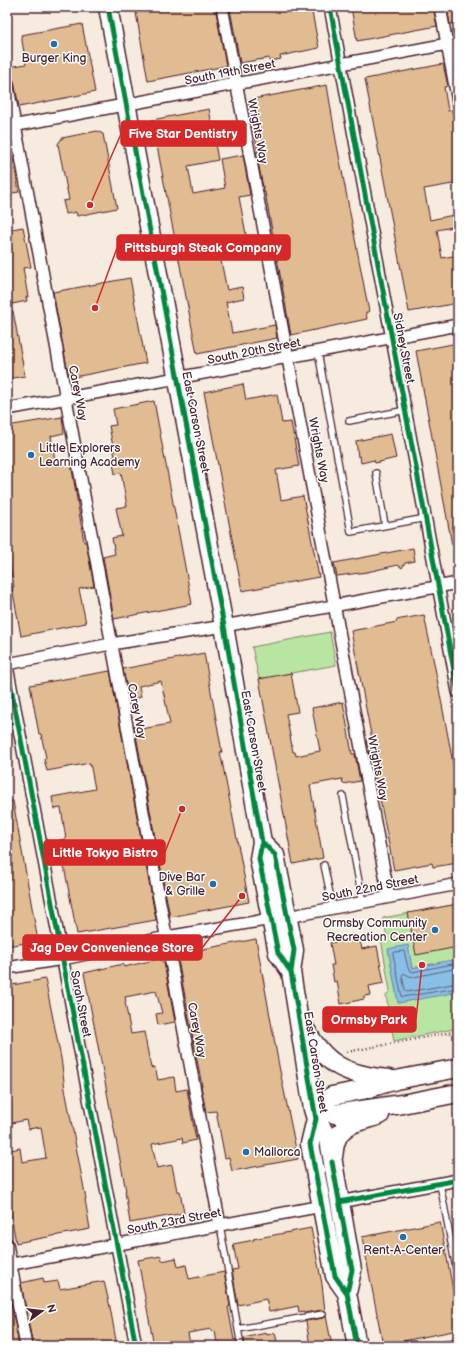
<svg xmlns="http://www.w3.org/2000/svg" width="465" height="1353" font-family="'Balsamiq Sans',sans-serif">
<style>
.green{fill:#b9e5a2;stroke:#828266}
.water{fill:#88bfe6;stroke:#6f7f9b}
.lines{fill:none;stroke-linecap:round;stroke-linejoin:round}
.shore{stroke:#635f76;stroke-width:1}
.building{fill:#e1bc92;stroke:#4a1f2b}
.service-casing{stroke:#4a1f2b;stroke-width:8}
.minor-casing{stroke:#4a1f2b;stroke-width:14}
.primary-casing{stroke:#4a1f2b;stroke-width:21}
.path{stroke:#4a1f2b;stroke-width:2.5;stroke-dasharray:1 3;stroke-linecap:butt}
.service{stroke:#fff;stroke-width:5.5}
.minor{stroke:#fff;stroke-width:11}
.primary{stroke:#fff;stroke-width:18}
.cycleway-casing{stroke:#fff;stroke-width:8}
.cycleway{stroke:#00873e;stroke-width:5}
.poi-dot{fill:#1f6fb2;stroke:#fff;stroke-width:1.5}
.labels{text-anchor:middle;stroke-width:3;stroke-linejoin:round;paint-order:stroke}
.poi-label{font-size:12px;fill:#4a1f2b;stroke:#fff}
.street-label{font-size:12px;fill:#4a1f2b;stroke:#fff}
.leader{fill:none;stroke:#d62828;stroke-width:1.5}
.callout-dot{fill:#d62828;stroke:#fff;stroke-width:1.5}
.callout{fill:#d62828;stroke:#d62828;stroke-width:1.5}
.callout-label{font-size:13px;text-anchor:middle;font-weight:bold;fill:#fff}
</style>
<rect width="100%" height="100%" fill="#f6ebde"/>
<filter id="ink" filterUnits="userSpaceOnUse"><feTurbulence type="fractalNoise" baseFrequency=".025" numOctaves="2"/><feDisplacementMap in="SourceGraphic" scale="8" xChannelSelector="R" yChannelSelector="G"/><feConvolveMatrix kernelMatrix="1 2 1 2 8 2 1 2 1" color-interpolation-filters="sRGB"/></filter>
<g filter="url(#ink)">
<path class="green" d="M330,632L336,665L259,679L252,647Z
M458,904V1028L394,1041L386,995L390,991L381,939L387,938L383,918Z"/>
<path class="water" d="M408,945L412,968L457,959L458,992L398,1003L388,949Z"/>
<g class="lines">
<path class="shore" d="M458,963L412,972L408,968L404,951L395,952L393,954L402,997L458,988
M458,968L414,977L409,976L404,973L402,975L405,990L407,992L458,983"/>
</g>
<path class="building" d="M135,7H213L214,12H216L226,66L148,81Z
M240,7H311L319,48L280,56L281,59L269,61V58L240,63L230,9Z
M351,7H433L437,26L357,41Z
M447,7H458V23L450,24Z
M82,24L95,92L19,107L14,81L11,76L9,67L26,64L21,35Z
M443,64L448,86L444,87L448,111L452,110L458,141V183L424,189L430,220L458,214V226L437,230L442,258L458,255V303L409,312L365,79Z
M327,85L336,140L369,312H366L367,319L291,335L265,192H264L256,152H258L248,100Z
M209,109L218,160L188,166L193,194L225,188L220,159L243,155L250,195L239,197L249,250L220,256L227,290L242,287L244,298L226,302L232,333L275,325L277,338L197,354L152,120Z
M97,131L103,134L117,208L77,216L76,212L66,214L63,201L69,200L58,144L62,138Z
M7,157H13L19,192L7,194Z
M23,227L31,267L23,268L28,297H26L27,301L7,305V230Z
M130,278L146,363L69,378L53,292Z
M13,311L25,376L7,379V312Z
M458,343V545H452L416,351Z
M243,384L246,400L277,394L282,423L291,422L299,466L276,470L281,500L303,496L319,577L242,591L204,392Z
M154,401L192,604L114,619L103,557L115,554L112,538L122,536L116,508L127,506L121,473L115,474L112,458L115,457L109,426L116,425L113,409Z
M62,417L64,433L51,436L56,466L71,463L84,542H86L94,586L79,589L86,623L21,636L12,587H14L8,556H7V539H9L7,528V426Z
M391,434L396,458L375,463L374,460L361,463L360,456L358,457L356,441Z
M413,548L415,561L405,563L402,568L398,565L367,572L337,576L334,563Z
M424,615L435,668L458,789V863L433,867L432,863L394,870L376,779V778H374L369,751L374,750L351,631L397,622L396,620Z
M204,653L222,752H220L223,766L249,902L170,917L135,730L170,724L161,681L139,686L141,697L129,700L123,669Z
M110,671L156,920L77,934L59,840L66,839L61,808L54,809L52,797L95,789L90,763L47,771L44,759L46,758L41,734H39L30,685Z
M291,673L298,712L286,714L293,752H295L296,756L320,751L312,708L343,702L352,754H355L360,781L343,784L342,779L310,785L323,858L293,864L259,679Z
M7,801H13L38,941L7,946Z
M458,904V947L416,955L408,913Z
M256,939L279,1066L298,1159L232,1171L229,1157L225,1158L216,1111L206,1112L201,1086H202L177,954Z
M352,939L353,942L360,941L362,949L377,946L384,983L369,986L371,995L364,996V999L341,1004L337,981L334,982L331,965H334L330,943Z
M159,959L164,963L175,1022L158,1025L156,1014L162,1013L156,991L125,997L126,1001L125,1002L131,1034L144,1032L151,1068L155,1067L158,1080L174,1077L176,1091L187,1089L196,1140L183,1143L182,1138L152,1144L157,1168L172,1165L177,1191H180L184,1213L130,1223L125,1191H126L84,973L123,964L124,967Z
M45,979L61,1058L65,1089L86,1199H85L90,1229L16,1243L7,1191V1151L20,1148L22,1162L46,1158L41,1127L28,1129L26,1120L7,1124V986Z
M440,1222L458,1316V1330L383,1345L362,1237Z
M311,1228L322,1284L325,1311L322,1310L304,1313V1311L299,1312L298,1306L269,1312L266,1299L238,1305L232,1270L238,1269L233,1244L254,1240L253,1239Z
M161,1256L162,1261L176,1258L178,1267L186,1265L189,1279L224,1272L230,1306L228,1307L234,1340L236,1339L237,1346H221V1342L217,1343L215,1331L212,1332L211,1329L188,1333L190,1344L179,1346H154L138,1260Z
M43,1278L44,1283L58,1281L60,1289L104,1281L110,1307L117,1346H33L21,1283Z
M7,1285H8L19,1346H7Z
M326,1316L332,1346H310L306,1321L324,1318Z
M266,1333L267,1335L275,1333L278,1346H245L244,1338Z"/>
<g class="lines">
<g class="service-casing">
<path id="service" d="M318,352L351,532L426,518
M349,421L406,410
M376,473L385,525
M343,796L363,903
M324,865L333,908
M440,1184L458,1279
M220,1225L241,1346
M238,1329L323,1314
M438,1346L458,1342"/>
</g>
<g class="minor-casing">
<path id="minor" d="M222,7L389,897
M330,7L458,692
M440,7L458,102
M7,82L220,1225
M7,127L458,42
M7,409L177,378L458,325
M7,664L111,644L224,626L458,583
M7,666L136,1346
M287,917L458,884
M7,968L63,959L167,937L271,919
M339,1202L458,1180
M7,1244L26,1346
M7,1265L322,1206"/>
</g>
<g class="primary-casing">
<path id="primary" d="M108,7L224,626L262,842L259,859L278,953L291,972
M262,842L275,855L294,950L291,972L313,1109L316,1119L329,1140L352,1270L347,1293L357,1346
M303,1025C324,1065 346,1075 389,1079
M313,1109L332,1096L362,1090L396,1080L458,1068
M313,1109L335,1114L402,1104L458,1093
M316,1119L310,1144L335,1276L347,1293
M333,1157C334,1152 334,1146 336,1141C342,1122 364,1121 380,1115"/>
</g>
<path class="path" d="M347,1052L458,1031"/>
<use href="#service" class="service"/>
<use href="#minor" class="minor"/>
<use href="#primary" class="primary"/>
<g class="cycleway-casing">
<path id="cycleway" d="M108,7L224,626L262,842L259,859L278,953L291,972
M330,7L458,692
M7,666L136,1346
M262,842L275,855L294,950L291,972L316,1119L310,1144L335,1276L347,1293
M332,1162L352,1270L347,1293L357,1346
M339,1202L458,1180"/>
</g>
<use href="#cycleway" class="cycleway"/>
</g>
</g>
<g class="poi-dot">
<circle cx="54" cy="44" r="4"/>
<circle cx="31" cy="455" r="4"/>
<circle cx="213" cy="884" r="4"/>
<circle cx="435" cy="930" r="4"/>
<circle cx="246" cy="1152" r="4"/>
<circle cx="403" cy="1237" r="4"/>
</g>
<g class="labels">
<g class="poi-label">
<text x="54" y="62">Burger King</text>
<text x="39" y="452" text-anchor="start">Little Explorers<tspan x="39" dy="14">Learning Academy</tspan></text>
<text x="205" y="881" text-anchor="end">Dive Bar<tspan x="205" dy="14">&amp; Grille</tspan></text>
<text x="427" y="927" text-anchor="end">Ormsby Community<tspan x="427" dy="14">Recreation Center</tspan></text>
<text x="254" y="1156" text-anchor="start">Mallorca</text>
<text x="403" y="1254">Rent-A-Center</text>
</g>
<g class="street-label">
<text transform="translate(230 72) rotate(-11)" y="4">South 19th Street</text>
<text transform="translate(258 131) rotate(79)" y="4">Wrights Way</text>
<text transform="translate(404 348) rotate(79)" y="4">Sidney Street</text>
<text transform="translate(254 351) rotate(-11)" y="4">South 20th Street</text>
<text transform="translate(78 393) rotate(79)" y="4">Carey Way</text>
<text transform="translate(196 422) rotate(79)" y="4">East Carson Street</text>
<text transform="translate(319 450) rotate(79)" y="4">Wrights Way</text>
<text transform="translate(137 711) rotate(79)" y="4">Carey Way</text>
<text transform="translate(254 741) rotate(80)" y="4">East Carson Street</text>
<text transform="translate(378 768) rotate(79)" y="4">Wrights Way</text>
<text transform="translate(370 888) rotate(-11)" y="4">South 22nd Street</text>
<text transform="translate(81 1004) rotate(79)" y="4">Sarah Street</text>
<text transform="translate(197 1030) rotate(79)" y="4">Carey Way</text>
<text transform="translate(316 1062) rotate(81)" y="4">East Carson Street</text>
<text transform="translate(174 1221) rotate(-11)" y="4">South 23rd Street</text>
</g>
</g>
<path class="leader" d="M90 205L121 134M95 308L117 248M182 809L165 852M242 896L202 948M422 965L416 1019"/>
<g class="callout-dot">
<circle cx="90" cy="205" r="4"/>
<circle cx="95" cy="308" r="4"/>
<circle cx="182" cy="809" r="4"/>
<circle cx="242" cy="896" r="4"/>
<circle cx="422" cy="965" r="4"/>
</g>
<g class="callout">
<rect x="121" y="121" width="125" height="25" rx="4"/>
<rect x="117" y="235" width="173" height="25" rx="4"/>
<rect x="44" y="840" width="121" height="25" rx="4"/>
<rect x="23" y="935" width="179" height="25" rx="4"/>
<rect x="323" y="1007" width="93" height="25" rx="4"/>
</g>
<g class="callout-label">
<text x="183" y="138">Five Star Dentistry</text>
<text x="203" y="252">Pittsburgh Steak Company</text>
<text x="105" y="857">Little Tokyo Bistro</text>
<text x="112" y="952">Jag Dev Convenience Store</text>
<text x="369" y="1024">Ormsby Park</text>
</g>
<rect width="465" height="1353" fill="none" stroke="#fff" stroke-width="24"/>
<rect x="12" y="12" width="441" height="1329" fill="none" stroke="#4a1f2b" stroke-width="1.5" filter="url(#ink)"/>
<g transform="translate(42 1311) rotate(75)" stroke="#ffffff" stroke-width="3" paint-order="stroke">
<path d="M0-3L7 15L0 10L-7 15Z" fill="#4a1f2b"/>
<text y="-6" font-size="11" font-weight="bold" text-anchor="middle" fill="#4a1f2b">N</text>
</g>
</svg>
